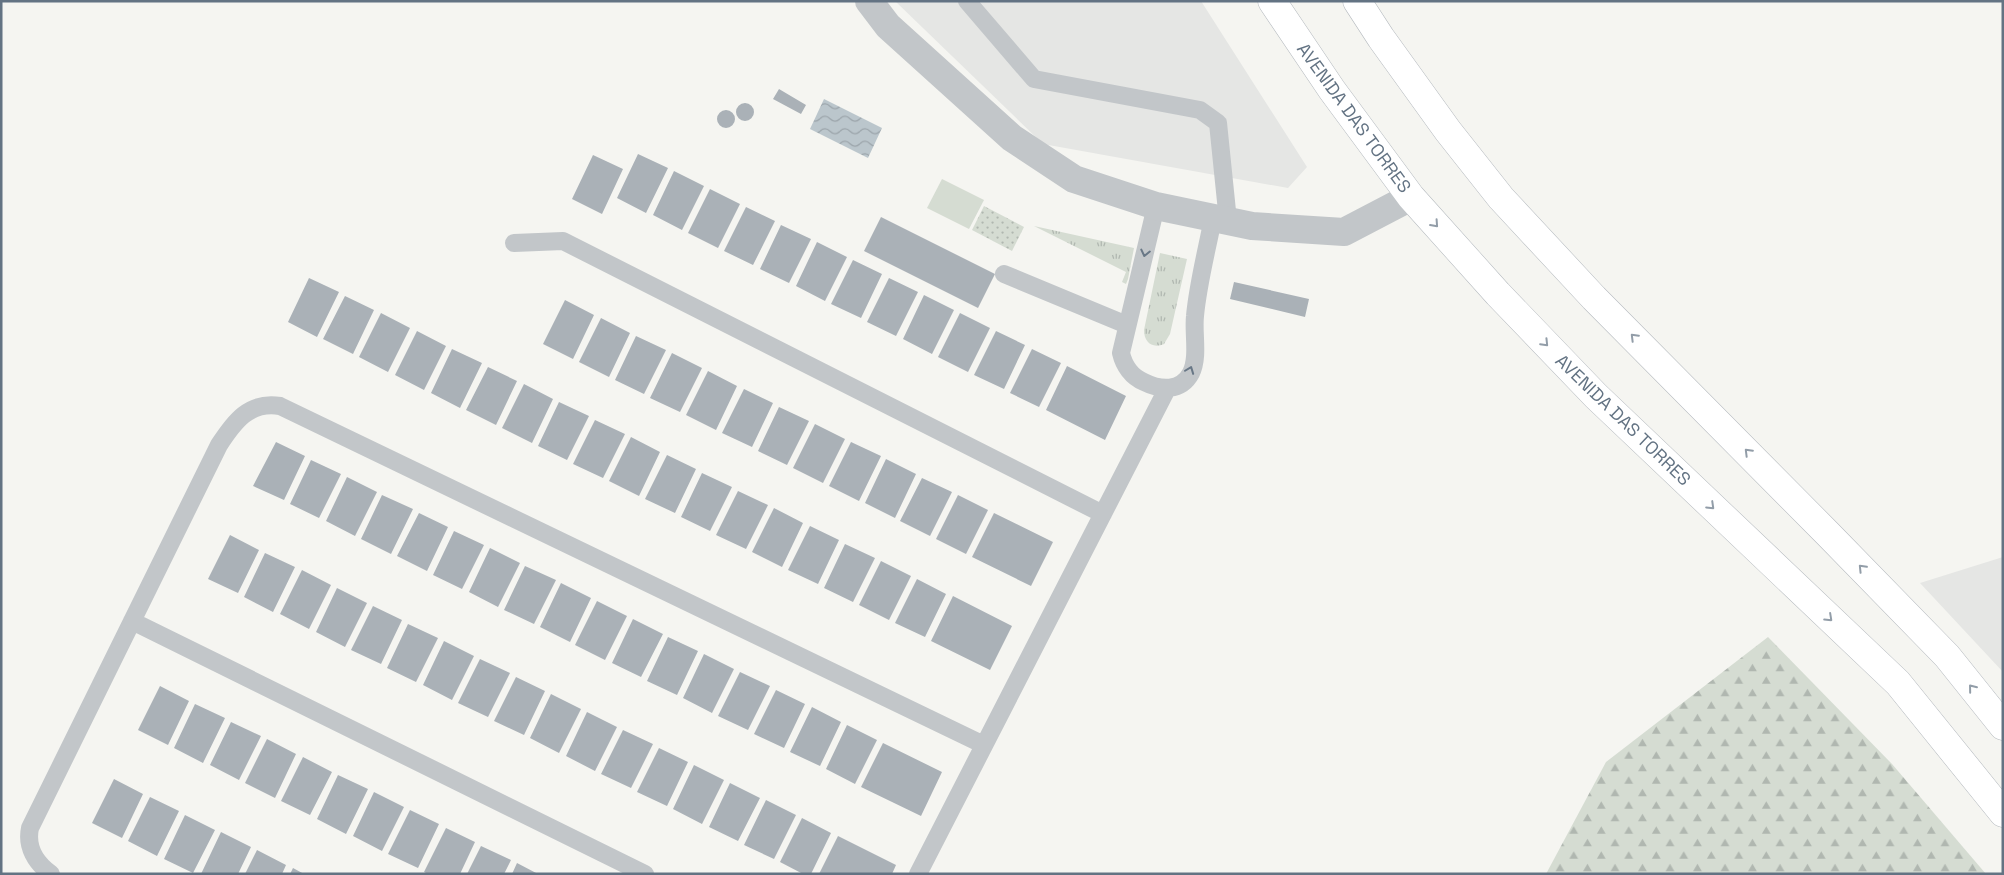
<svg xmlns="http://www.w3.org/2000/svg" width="2004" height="875" font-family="'Space Grotesk',sans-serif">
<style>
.built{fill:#e5e6e4}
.grass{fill:url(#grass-tufts)}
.forest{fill:url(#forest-firs)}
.park{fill:url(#park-dots)}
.pitch{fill:#d5dcd2}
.water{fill:url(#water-waves)}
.building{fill:#aab1b7}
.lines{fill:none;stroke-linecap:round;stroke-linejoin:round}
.secondary-casing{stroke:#b4b9be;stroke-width:29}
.service{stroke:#c2c6c9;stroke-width:18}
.minor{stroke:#c2c6c9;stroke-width:28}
.secondary{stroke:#fff;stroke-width:28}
.oneway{stroke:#929da8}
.oneway2{stroke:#687786}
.labels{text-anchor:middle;stroke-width:5;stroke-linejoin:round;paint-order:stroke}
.street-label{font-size:18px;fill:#637383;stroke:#fff}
</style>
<defs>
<pattern id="grass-tufts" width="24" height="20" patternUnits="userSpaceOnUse" patternTransform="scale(1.25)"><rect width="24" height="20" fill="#d5dcd2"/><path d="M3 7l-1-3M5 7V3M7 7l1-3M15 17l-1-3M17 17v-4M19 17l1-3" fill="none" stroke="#b0b7b0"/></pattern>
<pattern id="forest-firs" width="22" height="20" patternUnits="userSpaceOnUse" patternTransform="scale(1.25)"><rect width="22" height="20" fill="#d5dcd2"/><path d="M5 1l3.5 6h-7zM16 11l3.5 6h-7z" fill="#b0b7b0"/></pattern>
<pattern id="park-dots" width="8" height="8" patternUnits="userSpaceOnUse" patternTransform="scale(1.25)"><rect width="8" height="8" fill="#d5dcd2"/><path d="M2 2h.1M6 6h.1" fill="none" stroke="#b0b7b0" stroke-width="1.8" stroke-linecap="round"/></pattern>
<pattern id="water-waves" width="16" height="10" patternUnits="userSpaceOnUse" patternTransform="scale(1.25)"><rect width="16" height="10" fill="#bbc6cc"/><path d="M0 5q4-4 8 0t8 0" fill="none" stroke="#9ca5ab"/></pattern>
</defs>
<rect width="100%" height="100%" fill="#f5f5f1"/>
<path class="built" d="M895,1H1201L1307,167L1288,188L1043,144Z
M2003,557V672L1920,583Z"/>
<path class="grass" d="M1034,226L1134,248L1128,279L1126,284L1122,282L1126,272Z
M1160,253L1187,259L1170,334L1164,344C1152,349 1144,342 1144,330Z"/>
<path class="forest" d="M1768,637L1892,764L1986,874H1546L1606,762Z"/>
<path class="park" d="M984,206L1024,227L1012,251L972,230Z"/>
<path class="pitch" d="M942,179L984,200L969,229L927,208Z"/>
<path class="water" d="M824,99L882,128L868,158L810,129Z"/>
<path class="building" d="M779,89L806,105L801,114L773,99Z
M736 112a9 9 0 1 1 18 0a9 9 0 1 1-18 0Z
M717 119a9 9 0 1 1 18 0a9 9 0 1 1-18 0Z
M638,154L668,168L646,213L617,198Z
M593,155L623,169L602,214L572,199Z
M674,171L704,186L682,230L653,215Z
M710,189L740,204L718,248L688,233Z
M746,207L775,221L753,265L724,251Z
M881,217L995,274L978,308L864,251Z
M781,225L811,239L789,283L760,269Z
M817,242L847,257L825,301L796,286Z
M853,260L882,274L861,318L831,304Z
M309,278L339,292L317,337L288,322Z
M889,278L918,292L896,336L867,322Z
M1234,282L1309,299L1305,317L1230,299Z
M924,295L954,310L932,354L903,339Z
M345,296L374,310L353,354L323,339Z
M565,300L594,315L573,359L543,344Z
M381,313L410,328L388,372L359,357Z
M960,313L990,328L968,372L938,357Z
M601,318L630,333L609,377L579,362Z
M417,331L446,346L424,390L395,375Z
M996,331L1025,345L1004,389L974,375Z
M636,336L666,350L644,394L615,380Z
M452,349L482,363L460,408L431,393Z
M1032,349L1061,363L1039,407L1010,393Z
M672,353L702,368L680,412L650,398Z
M1067,366L1126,396L1105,440L1046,410Z
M488,367L517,381L496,425L466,410Z
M708,371L737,386L716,430L686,415Z
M524,384L553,399L532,443L502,428Z
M744,389L773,403L752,447L722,433Z
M559,402L589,416L567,460L538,446Z
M779,407L809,421L787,465L758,451Z
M595,420L625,434L603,478L573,464Z
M815,424L845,439L823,483L793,468Z
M631,437L660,452L639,496L609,481Z
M276,442L305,456L284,500L253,486Z
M851,442L881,456L859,501L829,486Z
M667,455L696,469L675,513L645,499Z
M886,459L916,474L895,518L865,503Z
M311,460L341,474L319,518L290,504Z
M702,473L732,487L710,531L681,517Z
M347,477L377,492L355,536L326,521Z
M922,478L952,492L930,536L900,521Z
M738,491L768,505L746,549L716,535Z
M382,495L413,509L391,554L361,539Z
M958,495L988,510L966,554L936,539Z
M774,508L803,523L782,567L752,552Z
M419,513L448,527L427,571L397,556Z
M994,513L1053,542L1031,586L972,557Z
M810,526L839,540L818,584L788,570Z
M454,531L484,545L462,589L433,575Z
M230,535L259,550L238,593L208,579Z
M845,544L875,558L853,602L824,588Z
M490,548L520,563L498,607L469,592Z
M265,553L295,567L273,612L244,597Z
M881,561L911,576L889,620L859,605Z
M525,566L556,580L534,624L504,610Z
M302,570L331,585L309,629L280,614Z
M917,579L946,594L925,637L895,623Z
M561,583L591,598L570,642L540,627Z
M337,588L367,603L345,647L316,632Z
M953,596L1012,626L990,670L931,641Z
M597,601L627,616L605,660L575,645Z
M373,606L402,620L381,664L351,650Z
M633,619L663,634L641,677L612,663Z
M408,624L438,638L416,682L387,668Z
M668,637L698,651L677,695L647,681Z
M444,641L474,656L452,700L423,685Z
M704,654L734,669L712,713L683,698Z
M480,659L510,673L488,717L458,703Z
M740,672L770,686L748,730L718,716Z
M516,677L545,691L524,735L494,721Z
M160,686L189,701L168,745L138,730Z
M776,690L805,704L784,748L754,734Z
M551,694L581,709L559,753L530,738Z
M195,704L225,718L203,763L174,748Z
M812,707L841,722L820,766L790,752Z
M587,712L617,727L595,771L566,756Z
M231,722L261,736L239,780L210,765Z
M847,725L877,740L855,784L826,769Z
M623,730L653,744L631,788L601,774Z
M267,739L296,754L275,798L245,783Z
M883,743L942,772L921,816L861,787Z
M659,748L688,762L667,806L637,792Z
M303,757L332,772L310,815L281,801Z
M694,765L724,780L702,824L673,809Z
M338,775L368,789L346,834L317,819Z
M114,779L143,794L122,838L92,823Z
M730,783L760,798L738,841L709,827Z
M374,792L404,807L382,851L353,836Z
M150,797L179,811L157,856L128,841Z
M766,800L796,815L774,859L744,845Z
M410,810L439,824L418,868L388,854Z
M185,815L215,830L193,873L164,859Z
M802,818L831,833L811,874H803L780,862Z
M446,828L475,842L460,874H428L424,872Z
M221,832L251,847L238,874H201Z
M838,836L896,865L892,874H819Z
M481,846L511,860L504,874H467Z
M257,850L286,865L282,874H245Z
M517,863L538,874H512Z
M293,868L304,874H290Z"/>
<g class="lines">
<g class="secondary-casing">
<path id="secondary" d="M1272,1L1332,90L1411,197L1498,294L1596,396L1898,683L2003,813
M1357,1L1381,38L1448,131L1501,198L1594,298L1828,534L1947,656L2003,726"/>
</g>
<path class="service" d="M967,1L1034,79L1200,110L1218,123L1228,221
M1156,206L1121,353C1124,366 1132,377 1144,382C1160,390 1181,392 1191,373C1199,357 1193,333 1195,316C1198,283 1207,250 1213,218
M514,243L563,241L1103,514
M1004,274L1127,325
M132,621L645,874
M51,874C36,863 26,847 30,828L219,445C234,422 249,401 280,406L984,745
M918,874L1167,389"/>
<path class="minor" d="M869,1L888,26L1012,138L1074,179L1156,206L1252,226L1344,232L1411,197"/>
<use href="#secondary" class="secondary"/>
</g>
<defs><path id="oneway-chevron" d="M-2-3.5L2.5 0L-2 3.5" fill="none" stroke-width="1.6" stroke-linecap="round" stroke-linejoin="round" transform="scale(1.25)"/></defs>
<g class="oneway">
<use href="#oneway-chevron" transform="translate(1435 224) rotate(48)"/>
<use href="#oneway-chevron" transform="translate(1634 337) rotate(-135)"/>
<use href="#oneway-chevron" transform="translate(1545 343) rotate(46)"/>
<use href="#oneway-chevron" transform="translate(1748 452) rotate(-135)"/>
<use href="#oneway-chevron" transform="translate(1711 506) rotate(44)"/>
<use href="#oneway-chevron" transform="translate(1862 568) rotate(-134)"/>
<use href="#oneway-chevron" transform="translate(1829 618) rotate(43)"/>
<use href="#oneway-chevron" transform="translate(1972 688) rotate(-129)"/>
</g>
<g class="oneway2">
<use href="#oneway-chevron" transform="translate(1145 253) rotate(103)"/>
<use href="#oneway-chevron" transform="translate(1190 370) rotate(-69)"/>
</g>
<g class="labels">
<g class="street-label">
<text transform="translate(1354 118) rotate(54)" y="6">AVENIDA DAS TORRES</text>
<text transform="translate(1623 420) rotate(44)" y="6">AVENIDA DAS TORRES</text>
</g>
</g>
<rect width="2004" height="875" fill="none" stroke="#637383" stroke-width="5"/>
</svg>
